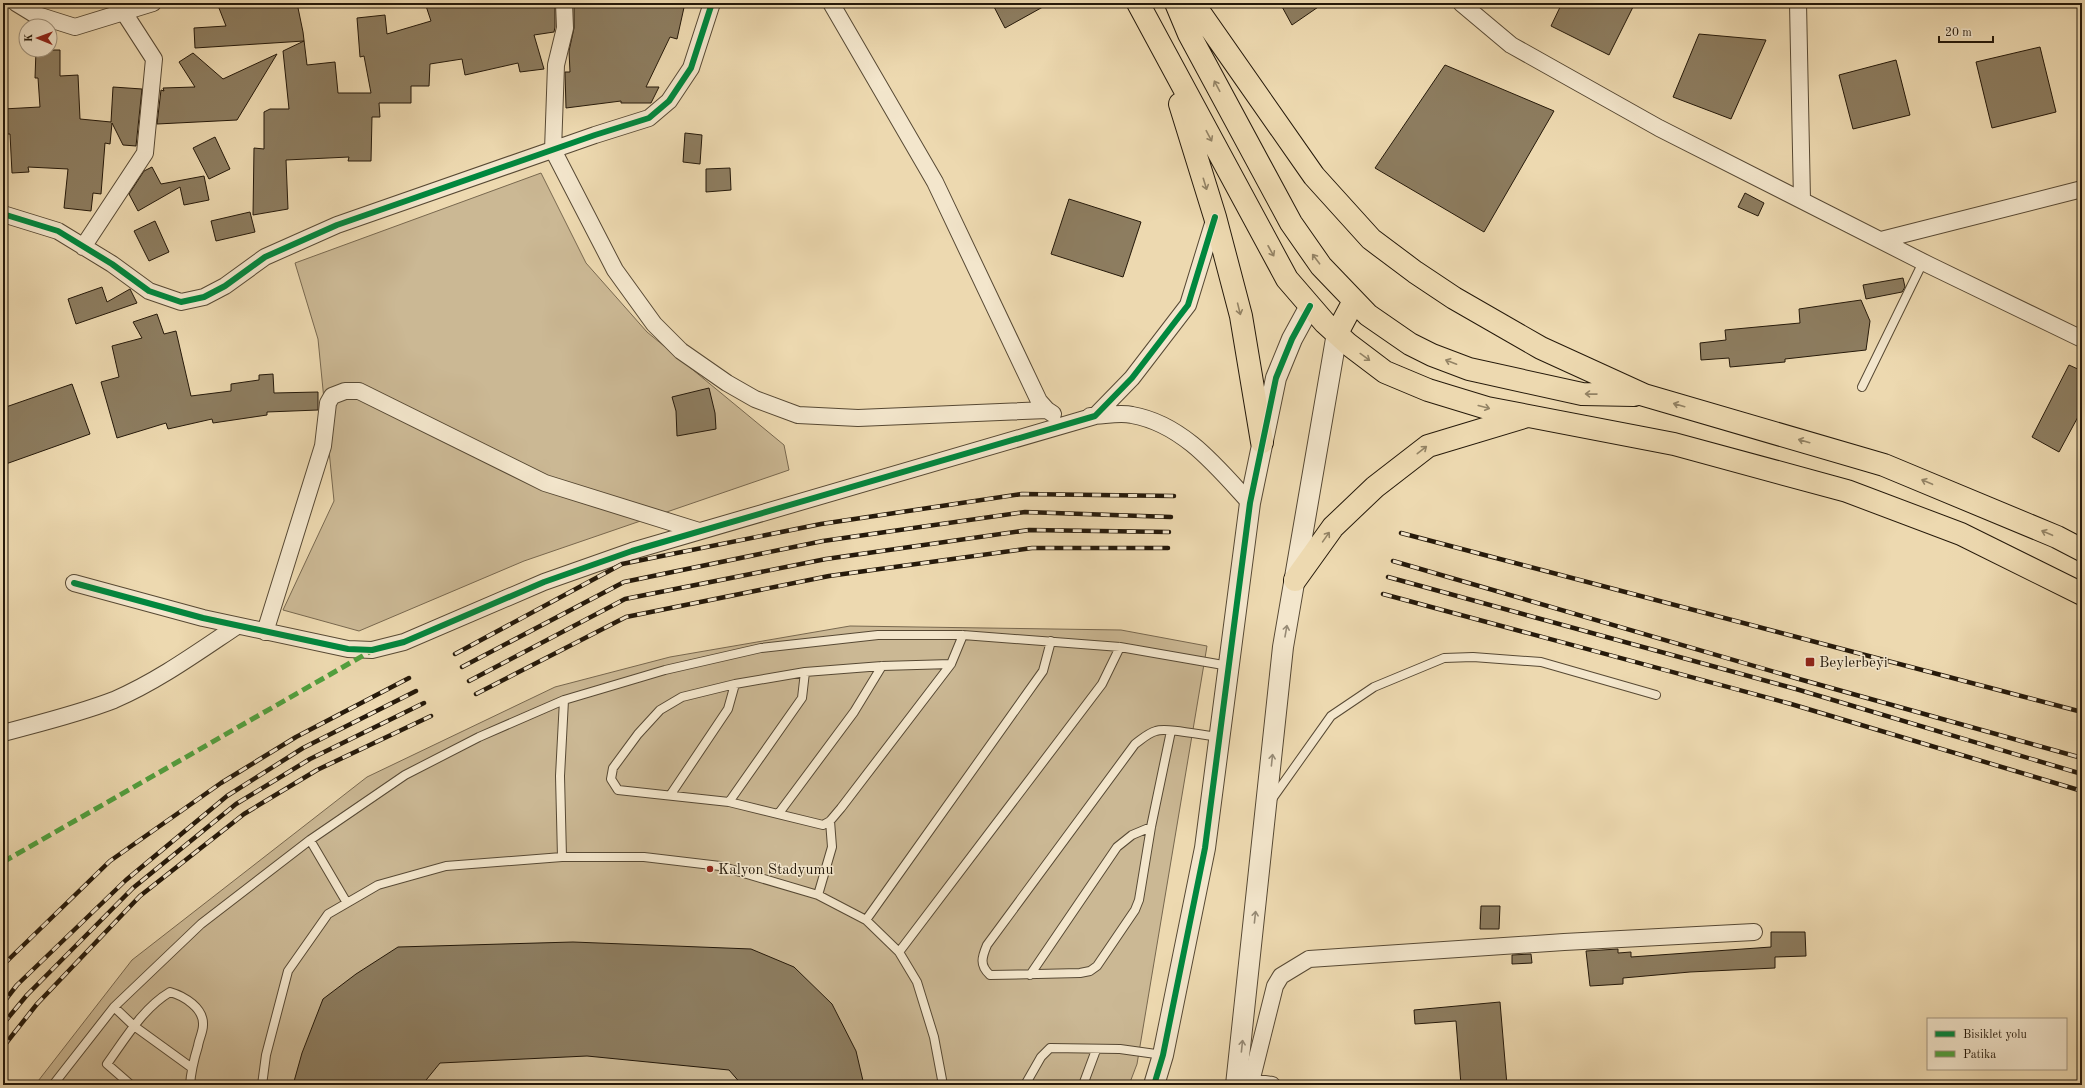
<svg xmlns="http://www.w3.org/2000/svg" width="2085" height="1088" font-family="'Old Standard TT',serif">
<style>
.green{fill:#cbb894;stroke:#78684f}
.building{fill:#8d7d60;stroke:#25190a}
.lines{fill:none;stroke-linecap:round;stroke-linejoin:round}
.service-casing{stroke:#574934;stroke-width:10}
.minor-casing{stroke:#574934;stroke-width:18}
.tertiary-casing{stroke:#574934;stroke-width:22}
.primary-casing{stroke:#25190a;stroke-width:24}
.service{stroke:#f3e6cc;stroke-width:8}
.minor{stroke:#f3e6cc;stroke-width:16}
.tertiary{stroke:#f3e6cc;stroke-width:20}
.primary{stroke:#edd9b0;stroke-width:22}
.rail-casing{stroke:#25190a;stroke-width:4.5}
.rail{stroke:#f3e6cc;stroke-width:3;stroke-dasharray:9;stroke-linecap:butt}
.quiet{stroke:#50a13e;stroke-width:5;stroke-dasharray:10 5;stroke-linecap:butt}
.cycleway-casing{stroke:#f3e6cc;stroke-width:8}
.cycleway{stroke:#00873e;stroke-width:6}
.oneway{stroke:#938365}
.oneway2{stroke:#968a75}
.poi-dot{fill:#8f2418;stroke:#f3e6cc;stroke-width:1.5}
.labels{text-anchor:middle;stroke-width:3;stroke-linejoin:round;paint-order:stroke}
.poi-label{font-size:15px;fill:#25190a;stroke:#f3e6cc;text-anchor:start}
</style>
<rect width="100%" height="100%" fill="#edd9b0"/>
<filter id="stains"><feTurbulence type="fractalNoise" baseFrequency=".005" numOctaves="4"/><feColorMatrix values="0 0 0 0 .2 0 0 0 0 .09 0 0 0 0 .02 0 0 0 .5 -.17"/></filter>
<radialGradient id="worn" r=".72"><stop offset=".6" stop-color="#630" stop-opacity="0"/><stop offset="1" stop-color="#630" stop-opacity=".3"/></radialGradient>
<path class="green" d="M541,173L586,263L647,332L784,445L789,470L524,561L359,631L283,610L334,501L318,339L295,263Z
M850,626L1121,630L1207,646L1137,1064L1129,1085H35L132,960L367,777L555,687L670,657Z"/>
<path class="building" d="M217,3H297L303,32L307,65L335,62L338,93H371L364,56L360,57L357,18L385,15L387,34L431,21L425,3H555V27L554,32L534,35L544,69L520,72L518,63L465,75L462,59L430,64L429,86H411V103H379L380,117H372L371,161H348L349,157L286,160L288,209L253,215L254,148L264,149V112L270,109H289L283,51L304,41L195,48L194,28L226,26Z
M574,3H685L677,39L670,37L646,87H659L651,103H621V101L566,108L565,72H570L569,51L574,28Z
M992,3H1050L1005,28Z
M1280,3H1324L1292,25Z
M1562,3H1635L1609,55L1551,26Z
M1699,34L1766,40L1731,119L1673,97Z
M2040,47L2056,112L1992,128L1976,62Z
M36,50H60V76L78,75L80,119L111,122L113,87L142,89L136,146L123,145L112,123L110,144L105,143L101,194L93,193L91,211L64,208L68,169L28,167L29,172L12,173L10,134H4L3,109L40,107L38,78H35Z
M193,53L223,79L277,54L237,120L157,124L161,90L164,91L163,88L195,87L179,62Z
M1896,60L1910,115L1853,129L1839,75Z
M1445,65L1554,111L1484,232L1375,168Z
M685,133L702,135L700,164L683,162Z
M215,137L230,169L209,179L193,148Z
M152,167L161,184L204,176L209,200L184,205L180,187L138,211L129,194L144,171Z
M730,168L731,190L706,192V169Z
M1745,193L1764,203L1758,216L1738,207Z
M1069,199L1141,222L1123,277L1051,254Z
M250,212L255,232L216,241L211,221Z
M155,221L169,252L149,261L134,231Z
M1903,278L1905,287L1902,292L1866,299L1863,285Z
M102,287L107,302L130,289L137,303L76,324L68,299Z
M1861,300L1870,321L1866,350L1785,359V362L1730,367L1729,358L1701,360L1700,343L1726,340L1725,330L1800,323L1799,309Z
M157,314L164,334L176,331L191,396L231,391V384L259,380V375L273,374L274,393L318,392V410L267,412V415L213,423L212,419L168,429L166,423L117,438L101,382L119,377L112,346L142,338L133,322Z
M2069,365L2082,371V413L2079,415L2059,452L2032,437Z
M72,384L90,434L3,465V408Z
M709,388L715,413L716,429L677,436L676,411L672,397Z
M1481,906H1500L1499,929H1480Z
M1771,932H1805L1806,956L1775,957V968L1690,972L1623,978V984L1590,986L1586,951L1618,949V953L1631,952V957L1771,947Z
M573,942L751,949L794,967L832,1004L856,1051L864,1085H742L729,1070L587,1056L440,1063L422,1085H293L302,1053L323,999L356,974L398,947Z
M1531,954L1532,963L1512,964V955Z
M1500,1002L1507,1085H1461L1456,1021L1415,1024L1414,1010Z"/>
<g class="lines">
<g class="service-casing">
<path id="service" d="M1862,387L1923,262
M951,664L882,666L805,672L735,684L682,697L660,710L638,734L613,768L611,779L618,790L729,802L823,825L830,821L841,808L951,664L963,635
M1171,731L1151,827L1139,900L1135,910L1097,966L1090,971L1080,973L990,975C979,965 982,957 987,945L1135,744C1142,739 1148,733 1156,731C1166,727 1206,736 1219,737
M671,794L728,709L735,684
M1272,799L1331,716L1374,687L1444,658L1473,657L1541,662L1656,695
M729,802L802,698L805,672
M779,813L854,712L882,666
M310,840L347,903
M562,857L560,776L564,700
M818,895L832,847L830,821
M866,920L1043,671L1051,641
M899,952L1102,684L1120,647
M1030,975L1117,847L1132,835L1151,827
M114,1007L134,1026L192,1068
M53,1085L114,1007L201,924L310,840L405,775L479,737L564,700L665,670L761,648L878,635H963L1120,647L1229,666
M131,1085L107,1064C125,1039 143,1008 170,992C184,996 204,1008 203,1025C203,1032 199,1039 198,1046C194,1059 191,1071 190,1085
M262,1085L266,1055L288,971L328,914L378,885L446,866L562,857H644L720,866L818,895L866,920L899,952L917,982L934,1037L943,1085
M1025,1085L1041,1057L1050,1048L1120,1049L1163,1055
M1083,1085L1096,1050"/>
</g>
<g class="minor-casing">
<path id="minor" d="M16,3L34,14L75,27L153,3
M564,3L565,28L556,65L553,150L615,270L654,324L681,351L727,383L755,399L798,415L858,418L1047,410
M831,3L935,182L1039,401L1047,410L1053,414
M1461,3L1511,45L1659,128L1929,265L2082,339
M1798,3L1802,200
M3,214L58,231L112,264L149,291L181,302L204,297L225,286L265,257L337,225L595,135L649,118L669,101L691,68L712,3
M1881,240L2082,189
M83,247L145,153L154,59L123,11
M1090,416C1103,416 1120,412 1132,415C1183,424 1217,467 1250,503
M74,583L203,618L348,649L372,650L404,642L544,582L632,551L1095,416L1132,378L1188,305L1215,217
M265,632L323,446L328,403L332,396L345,391H359L545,483L699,531
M3,733C40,723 78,714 114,700C158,681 198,652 237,626
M1240,1080L1272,1085
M1251,1082L1275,986L1281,976L1309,959L1564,942L1754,932"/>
</g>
<g class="tertiary-casing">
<path id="tertiary" d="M1154,1085L1163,1055L1205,848L1250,503L1276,378L1292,339L1310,306
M1236,1085L1283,647L1337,333"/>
</g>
<g class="primary-casing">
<path id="primary" d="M1138,3L1287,279L1325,323L1348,344L1385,372L1428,390L1487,408L1674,444L1847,491L1961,534L2082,594
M1176,3L1189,34L1291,223L1321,266L1368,315L1410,344L1432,355L1469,369L1582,394L1634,395
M1193,3L1314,176L1371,239L1415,272L1454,298L1541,348L1644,395L1884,465L2057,537L2082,550
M1180,104L1215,217L1241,316L1262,442
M1337,333L1354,301
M1295,580L1333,527L1375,487L1428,446L1524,417"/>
</g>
<use href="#service" class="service"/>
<use href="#minor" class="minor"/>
<use href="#tertiary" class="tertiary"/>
<use href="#primary" class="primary"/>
<g class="rail-casing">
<path id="rail" d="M1401,533L2082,712
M1393,561L1799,679L2082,758
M1388,577L1796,689L2082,774
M1383,594L1791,704L2082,791
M455,654L622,564L821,524L1022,494L1174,496
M462,667L624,582L823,541L1025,512L1171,517
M469,681L625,599L826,559L1029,530L1169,532
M476,694L626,617L829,576L1032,548H1168
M3,965L110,861L221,783L296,737L409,678
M3,1003L17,985L126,880L227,796L303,748L416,691
M3,1024L27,995L133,888L236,804L310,759L424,703
M3,1047L37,1004L140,896L244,814L317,770L431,716"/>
</g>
<use href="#rail" class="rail"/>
<path class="quiet" d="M3,862L371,651"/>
<g class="cycleway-casing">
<path id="cycleway" d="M3,214L58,231L112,264L149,291L181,302L204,297L225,286L265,257L337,225L595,135L649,118L669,101L691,68L712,3
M74,583L203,618L348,649L372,650L404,642L544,582L632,551L1095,416L1132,378L1188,305L1215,217
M1154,1085L1163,1055L1205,848L1250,503L1276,378L1292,339L1310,306"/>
</g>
<use href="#cycleway" class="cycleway"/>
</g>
<defs><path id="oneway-shaft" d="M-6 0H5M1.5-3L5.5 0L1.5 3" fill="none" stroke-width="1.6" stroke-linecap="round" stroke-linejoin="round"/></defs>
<g class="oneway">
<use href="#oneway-shaft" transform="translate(1217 86) rotate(-118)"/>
<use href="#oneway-shaft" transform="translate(1209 136) rotate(62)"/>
<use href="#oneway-shaft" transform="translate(1205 184) rotate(73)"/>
<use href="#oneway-shaft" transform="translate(1271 251) rotate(61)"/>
<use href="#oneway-shaft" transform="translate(1316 259) rotate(-127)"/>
<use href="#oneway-shaft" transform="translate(1239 309) rotate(76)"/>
<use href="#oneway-shaft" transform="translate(1365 357) rotate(36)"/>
<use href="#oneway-shaft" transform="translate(1451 362) rotate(-159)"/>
<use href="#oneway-shaft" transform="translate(1591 394) rotate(-179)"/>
<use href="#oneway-shaft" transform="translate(1679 405) rotate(-164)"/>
<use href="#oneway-shaft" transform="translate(1484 407) rotate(15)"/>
<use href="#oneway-shaft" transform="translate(1804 441) rotate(-164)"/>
<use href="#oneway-shaft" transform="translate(1422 450) rotate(-38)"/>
<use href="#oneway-shaft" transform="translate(1927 482) rotate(-157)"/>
<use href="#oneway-shaft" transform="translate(2047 533) rotate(-157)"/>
<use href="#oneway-shaft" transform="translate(1326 537) rotate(-55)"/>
</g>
<g class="oneway2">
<use href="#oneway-shaft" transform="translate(1286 631) rotate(-80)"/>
<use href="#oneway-shaft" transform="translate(1272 760) rotate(-84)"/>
<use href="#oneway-shaft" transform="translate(1255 917) rotate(-84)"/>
<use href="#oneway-shaft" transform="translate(1242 1046) rotate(-84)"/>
</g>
<g class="poi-dot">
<rect x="1805" y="657" width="10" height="10" rx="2"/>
<circle cx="710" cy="869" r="4"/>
</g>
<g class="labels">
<g class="poi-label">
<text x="1819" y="667">Beylerbeyi</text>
<text x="718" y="874">Kalyon Stadyumu</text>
</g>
</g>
<rect width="2085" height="1088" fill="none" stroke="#edd9b0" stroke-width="16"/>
<rect x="4" y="4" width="2077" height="1080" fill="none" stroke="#25190a" stroke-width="2"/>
<rect x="8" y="8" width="2069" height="1072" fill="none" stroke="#25190a"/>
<rect x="1927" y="1018" width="140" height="52" fill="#f3e6cc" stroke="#a1947e"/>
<rect x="1935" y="1031" width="20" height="6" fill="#00873e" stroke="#a1947e"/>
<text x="1963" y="1038" font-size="12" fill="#25190a">Bisiklet yolu</text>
<rect x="1935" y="1051" width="20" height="6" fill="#50a13e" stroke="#a1947e"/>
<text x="1963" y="1058" font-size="12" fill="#25190a">Patika</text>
<g transform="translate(38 38) rotate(271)"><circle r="19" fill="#f3e6cc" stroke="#a1947e"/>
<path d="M0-3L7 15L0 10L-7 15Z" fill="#8f2418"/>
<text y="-6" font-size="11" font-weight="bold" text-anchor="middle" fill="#25190a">K</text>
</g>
<path d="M1939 36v6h54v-6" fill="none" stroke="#25190a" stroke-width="2"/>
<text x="1945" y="36" font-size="12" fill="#25190a" stroke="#f3e6cc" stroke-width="3" paint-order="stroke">20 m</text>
<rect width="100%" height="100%" filter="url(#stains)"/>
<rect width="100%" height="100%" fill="url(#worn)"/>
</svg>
